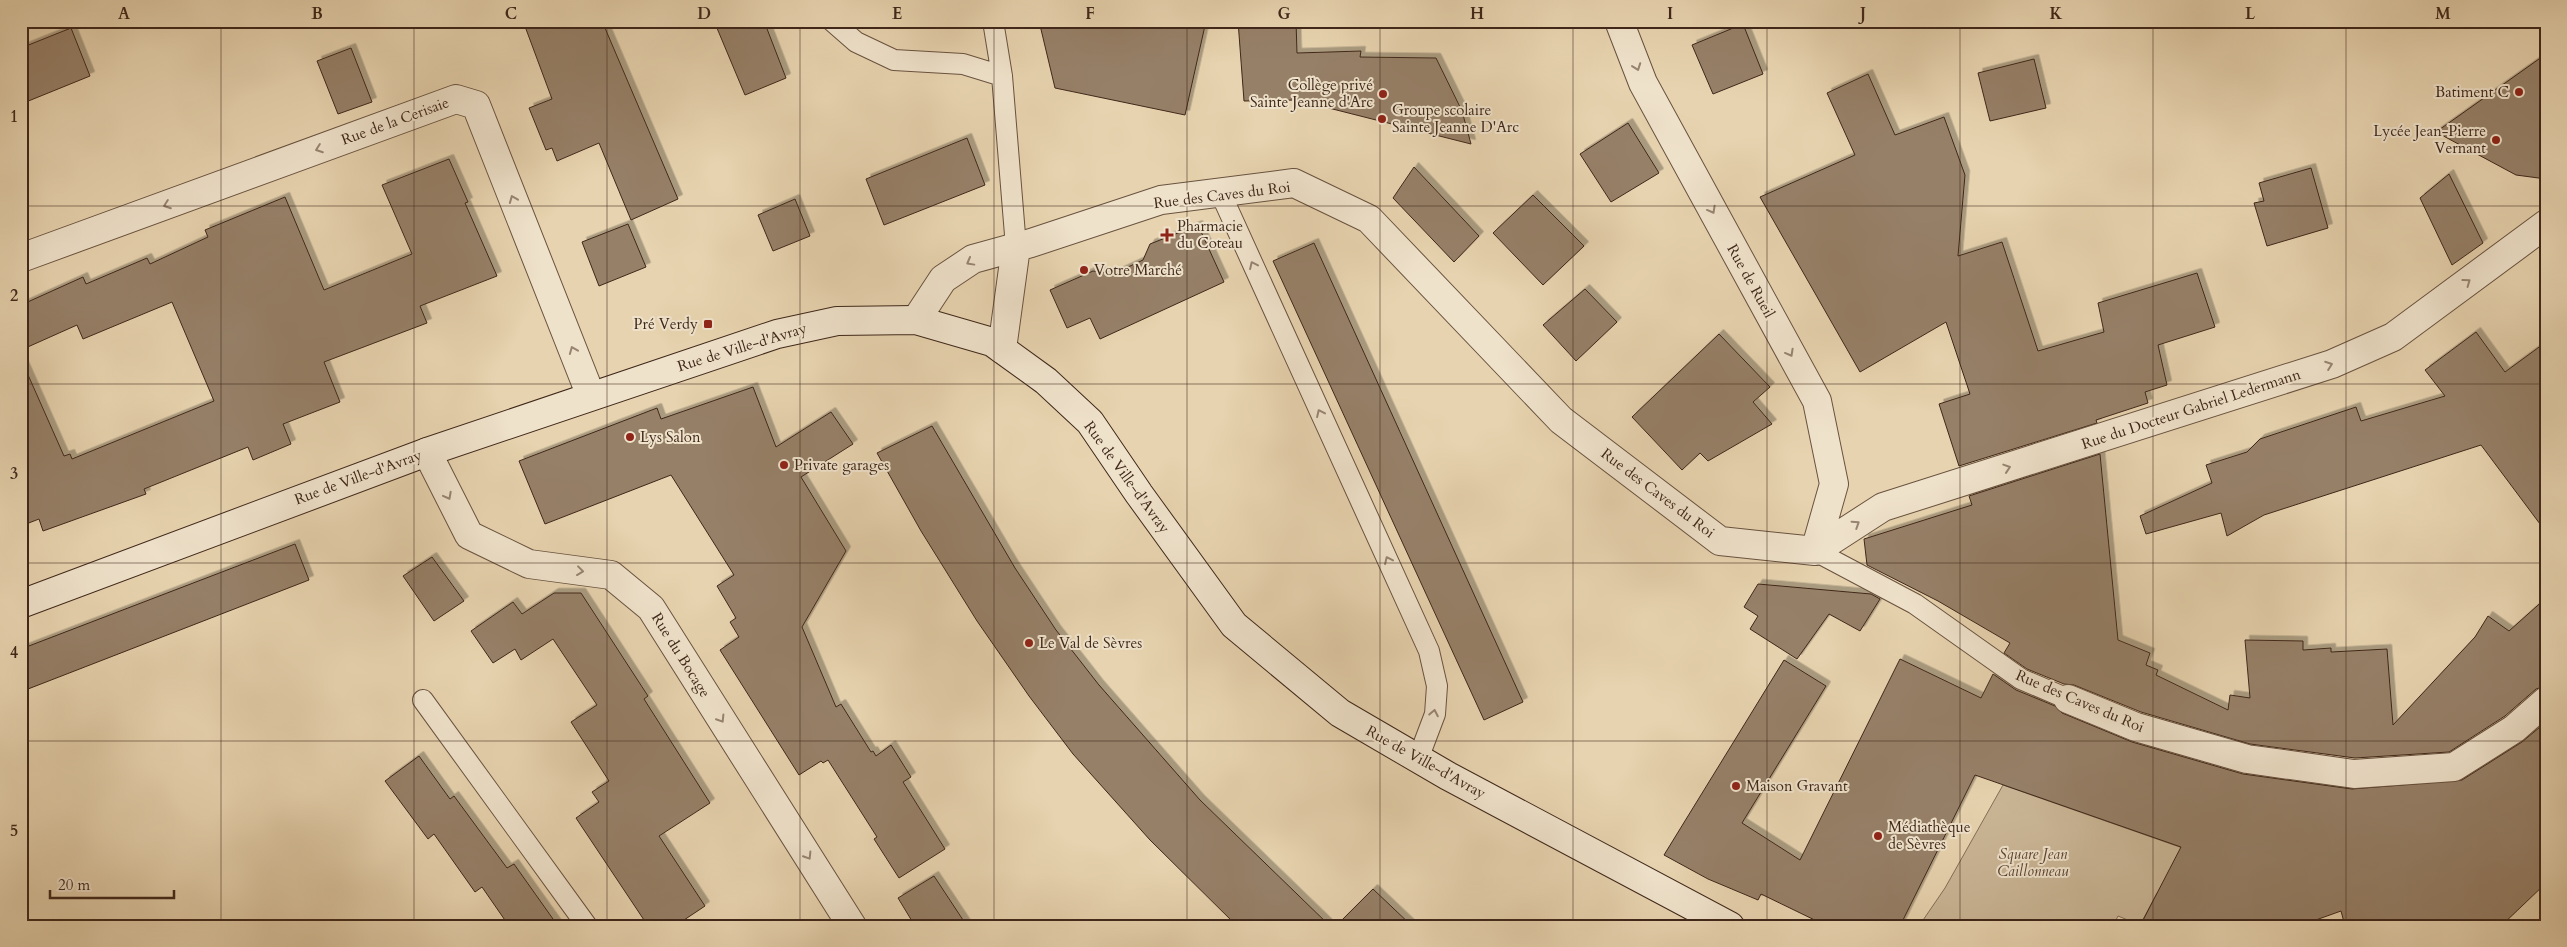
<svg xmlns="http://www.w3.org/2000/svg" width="2567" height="947" font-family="Cardo,serif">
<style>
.green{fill:#cab696;stroke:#846e58}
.building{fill:#968067;stroke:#3f271a;filter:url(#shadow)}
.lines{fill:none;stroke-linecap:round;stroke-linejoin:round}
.lane-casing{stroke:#69523f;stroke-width:22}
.street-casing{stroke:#69523f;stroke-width:30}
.secondary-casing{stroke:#3f271a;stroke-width:30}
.lane{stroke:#efe2cb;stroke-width:20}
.street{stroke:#efe2cb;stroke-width:28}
.secondary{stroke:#efe2cb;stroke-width:28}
.oneway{stroke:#978472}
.grid{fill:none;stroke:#3f271a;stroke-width:1;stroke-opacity:0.55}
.poi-dot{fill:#8f2418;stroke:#efe2cb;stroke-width:2}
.labels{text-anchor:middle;stroke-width:4;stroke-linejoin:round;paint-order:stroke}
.poi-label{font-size:15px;fill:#3f271a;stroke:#efe2cb;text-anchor:start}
.street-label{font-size:15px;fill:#3f271a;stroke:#efe2cb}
.park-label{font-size:15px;font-style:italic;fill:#5b4433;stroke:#efe2cb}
.neatline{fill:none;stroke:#3f271a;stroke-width:2}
.grid-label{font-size:16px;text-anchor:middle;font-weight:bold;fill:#3f271a}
</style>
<defs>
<filter id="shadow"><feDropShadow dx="4.5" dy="-4.5" stdDeviation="0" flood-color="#0004"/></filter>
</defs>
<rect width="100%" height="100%" fill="#e7d3af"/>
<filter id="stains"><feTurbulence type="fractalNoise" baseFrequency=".004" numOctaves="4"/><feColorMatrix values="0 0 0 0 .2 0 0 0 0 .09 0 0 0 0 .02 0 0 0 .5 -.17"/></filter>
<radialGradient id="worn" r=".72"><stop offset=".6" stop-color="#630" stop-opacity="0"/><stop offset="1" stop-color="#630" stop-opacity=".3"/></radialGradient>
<path class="green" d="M2003,785L2191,851L2169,899L2157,893L2140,925L2118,916L2113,926H1919L1945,888Z"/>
<path class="building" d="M523,21H602L678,199L631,220L599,143L557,161L552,148L546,150L529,108L552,99Z
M714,21H764L786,78L745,95Z
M1039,21H1206L1185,115L1055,88Z
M1238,21H1296L1297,53L1361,51L1360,57L1436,58L1462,111L1471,144L1297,100L1244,101Z
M1743,24L1763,74L1713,94L1692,45Z
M71,28L90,76L21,104V48Z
M351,48L372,102L338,114L317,61Z
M2546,54V179L2516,175L2436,132Z
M2034,59L2046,108L1990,121L1978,73Z
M1868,74L1895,135L1944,117L1965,175L1958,256L2002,242L2038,351L2104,332L2098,303L2197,273L2215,327L2158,345L2167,385L2145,392L2148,403L2096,420L2097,423L1959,466L1939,404L1970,394L1946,322L1860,372L1760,197L1855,155L1827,93Z
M1628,123L1659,173L1611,202L1580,154Z
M967,138L985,185L884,225L866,179Z
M449,159L468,202L465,203L497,276L420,306L427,323L324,362L340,402L283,424L291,444L253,460L248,447L144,489L146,494L43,531L39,519L21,526V359L64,456L70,454L72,459L214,401L172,302L83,339L77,325L21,350V305L83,277L86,284L147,258L150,264L208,237L205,230L285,197L324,290L412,254L382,185Z
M1414,167L1479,236L1454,262L1393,198Z
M2311,168L2328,228L2267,246L2254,203L2264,201L2259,183Z
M2449,174L2483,243L2452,265L2420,198Z
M1533,195L1584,246L1543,285L1493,233Z
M795,199L810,236L773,251L758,215Z
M628,224L646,267L599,286L582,242Z
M1198,225L1224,282L1100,339L1090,318L1067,328L1050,290L1093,271L1113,274L1143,260L1150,244Z
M1314,243L1523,702L1484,720L1273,261Z
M1585,289L1617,322L1576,361L1543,325Z
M2476,332L2505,372L2546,342V532L2481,445L2264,515L2227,536L2221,513L2146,534L2140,516L2212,483L2206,465L2247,452L2260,439L2356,407L2361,421L2445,396L2425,370Z
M1719,334L1770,387L1753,402L1772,424L1708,461L1700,453L1682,470L1632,417Z
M753,387L776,447L831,412L853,444L801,477L846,551L802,627L836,707L841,704L871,752L873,751L876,756L891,745L911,777L903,782L945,849L899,878L874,839L877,837L828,760L823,763L821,761L799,775L720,650L739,637L730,622L736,618L717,586L734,575L671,475L545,524L519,461L657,408L661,419Z
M932,426L1015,568L1056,630L1099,685L1200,800L1330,926H1237L1150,840L1073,754L1029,696L977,621L921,531L877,453Z
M2100,454L2118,640L2150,653L2146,665L2158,670L2156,675L2228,710L2230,695L2250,698L2245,640L2303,641V650L2331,648V652L2387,649L2393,725L2475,637L2488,616L2509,631L2546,598V686L2536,689L2505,716L2449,752L2355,758L2250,744L2141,712L2074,685L2064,684L2027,669L2004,653L2010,643L1938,601L1867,565L1864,539L1972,505L1969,496Z
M295,544L309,580L28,689L21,671V649Z
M432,557L464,601L434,621L403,576Z
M1758,584L1871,594L1880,599L1860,631L1829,614L1797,659L1750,629L1758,616L1744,607Z
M554,593H581L648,696L644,699L710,803L659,836L705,906L675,926H648L576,818L599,802L592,792L609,781L571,722L597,705L553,639L521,660L515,649L493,663L471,631L513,602L522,614Z
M1900,659L1981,698L1993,674L2016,690L2055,706L2062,713L2132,742L2243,774L2352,789L2462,780L2522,742L2546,722V883L2501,926H2345L2341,911L2299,926H2140L2181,847L1975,775L1900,926H1827L1761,894L1758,900L1708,879L1664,855L1784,660L1826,686L1742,823L1800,860Z
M419,756L450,799L454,796L507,868L514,864L558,926H509L482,887L475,892L434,834L428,839L385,781Z
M934,876L967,926H915L898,898Z
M1373,889L1412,926H1336Z"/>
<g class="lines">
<g class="lane-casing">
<path id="lane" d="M832,21L856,42L894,60L963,64L1002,76
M993,21L1002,76L1016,247
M1220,192L1429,651L1437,686L1435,714L1418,759
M1815,551L1915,604L2021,679L2068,699
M423,700L587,926"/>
</g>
<g class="street-casing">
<path id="street" d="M1619,21L1643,83L1817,401L1834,484L1815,551
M21,258L456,99L476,105L591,396
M916,320L943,279L973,259L1031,243L1161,200L1294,183L1369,219L1561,420L1720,541L1815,551
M1002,349L1016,247
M427,452L469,535L529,564L611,575L651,608L852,926
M1815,551L1883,507L2332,364L2393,337L2546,224
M2068,699L2136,727L2247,759L2354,774L2454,767L2514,729L2546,701"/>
</g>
<g class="secondary-casing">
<path id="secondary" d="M21,604L427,452L777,334L837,321L916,320L992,342L1046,381L1090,422L1139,494L1234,625L1340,713L1448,776L1730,926"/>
</g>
<use href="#lane" class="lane"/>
<use href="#street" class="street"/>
<use href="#secondary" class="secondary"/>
</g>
<defs><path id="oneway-chevron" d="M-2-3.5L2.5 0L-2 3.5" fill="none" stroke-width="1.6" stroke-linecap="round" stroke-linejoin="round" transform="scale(1.25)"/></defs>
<g class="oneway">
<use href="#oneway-chevron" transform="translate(1637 67) rotate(70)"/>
<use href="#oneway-chevron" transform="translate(319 149) rotate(160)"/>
<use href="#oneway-chevron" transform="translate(513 199) rotate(-112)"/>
<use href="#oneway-chevron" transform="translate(167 205) rotate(160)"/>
<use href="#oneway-chevron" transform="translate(1712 210) rotate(61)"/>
<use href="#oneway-chevron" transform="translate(970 262) rotate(151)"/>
<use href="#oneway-chevron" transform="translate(1253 265) rotate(-115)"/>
<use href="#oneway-chevron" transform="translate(2467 282) rotate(-36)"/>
<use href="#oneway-chevron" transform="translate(573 350) rotate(-112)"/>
<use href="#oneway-chevron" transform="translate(1790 353) rotate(61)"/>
<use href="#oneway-chevron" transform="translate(2329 365) rotate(-20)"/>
<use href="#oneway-chevron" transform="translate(1320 413) rotate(-115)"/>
<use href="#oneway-chevron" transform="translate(2007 468) rotate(-18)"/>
<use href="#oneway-chevron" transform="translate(448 496) rotate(62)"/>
<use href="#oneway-chevron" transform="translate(1856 524) rotate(-33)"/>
<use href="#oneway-chevron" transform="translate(1388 560) rotate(-115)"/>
<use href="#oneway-chevron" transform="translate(580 571) rotate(7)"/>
<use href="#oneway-chevron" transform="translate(1434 713) rotate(-79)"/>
<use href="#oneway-chevron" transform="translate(721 719) rotate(58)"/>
<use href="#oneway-chevron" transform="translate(808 856) rotate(58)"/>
</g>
<path class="grid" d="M221,21V926M414,21V926M607,21V926M800,21V926M994,21V926M1187,21V926M1380,21V926M1573,21V926M1767,21V926M1960,21V926M2153,21V926M2346,21V926M21,206H2546M21,384H2546M21,563H2546M21,741H2546"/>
<g class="poi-dot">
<circle cx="2519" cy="92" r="5"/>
<circle cx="1383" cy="94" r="5"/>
<circle cx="1382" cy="119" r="5"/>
<circle cx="2496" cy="140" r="5"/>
<path d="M1164.5 227.5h5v5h5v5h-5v5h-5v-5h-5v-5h5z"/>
<circle cx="1084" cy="270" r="5"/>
<rect x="703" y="319" width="10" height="10" rx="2.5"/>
<circle cx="630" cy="437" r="5"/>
<circle cx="784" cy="465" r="5"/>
<circle cx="1029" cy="643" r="5"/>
<circle cx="1736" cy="786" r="5"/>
<circle cx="1878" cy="836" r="5"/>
</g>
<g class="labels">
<g class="poi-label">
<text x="1373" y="90" text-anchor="end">Collège privé<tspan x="1373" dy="17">Sainte Jeanne d'Arc</tspan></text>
<text x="2509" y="97" text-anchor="end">Batiment C</text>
<text x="1392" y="115">Groupe scolaire<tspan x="1392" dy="17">Sainte Jeanne D'Arc</tspan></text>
<text x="2486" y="136" text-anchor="end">Lycée Jean-Pierre<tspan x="2486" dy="17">Vernant</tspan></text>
<text x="1177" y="231">Pharmacie<tspan x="1177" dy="17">du Coteau</tspan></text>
<text x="1094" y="275">Votre Marché</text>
<text x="698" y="329" text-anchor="end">Pré Verdy</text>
<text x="640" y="442">Lys Salon</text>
<text x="794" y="470">Private garages</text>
<text x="1039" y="648">Le Val de Sèvres</text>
<text x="1746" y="791">Maison Gravant</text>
<text x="1888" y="832">Médiathèque<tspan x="1888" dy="17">de Sèvres</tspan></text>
</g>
<g class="street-label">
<text transform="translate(395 121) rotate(-20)" y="5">Rue de la Cerisaie</text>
<text transform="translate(1222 195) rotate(-7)" y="5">Rue des Caves du Roi</text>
<text transform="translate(1751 281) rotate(61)" y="5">Rue de Rueil</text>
<text transform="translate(742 347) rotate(-17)" y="5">Rue de Ville-d'Avray</text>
<text transform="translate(2191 409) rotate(-18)" y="5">Rue du Docteur Gabriel Ledermann</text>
<text transform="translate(358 477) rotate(-20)" y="5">Rue de Ville-d'Avray</text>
<text transform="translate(1127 477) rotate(54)" y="5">Rue de Ville-d'Avray</text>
<text transform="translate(1658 493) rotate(37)" y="5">Rue des Caves du Roi</text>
<text transform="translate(681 655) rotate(58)" y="5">Rue du Bocage</text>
<text transform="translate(2080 701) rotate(23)" y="5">Rue des Caves du Roi</text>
<text transform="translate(1426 762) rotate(29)" y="5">Rue de Ville-d'Avray</text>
</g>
<g class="park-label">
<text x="2033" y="859">Square Jean<tspan x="2033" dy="17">Caillonneau</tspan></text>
</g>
</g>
<rect width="2567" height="947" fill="none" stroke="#e7d3af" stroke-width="55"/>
<path d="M50 890v8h124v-8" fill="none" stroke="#3f271a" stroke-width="2.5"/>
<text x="58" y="890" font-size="15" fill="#3f271a" stroke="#efe2cb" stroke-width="4" paint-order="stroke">20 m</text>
<rect x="28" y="28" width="2512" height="892" class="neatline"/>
<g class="grid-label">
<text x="124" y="19">A</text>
<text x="317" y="19">B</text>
<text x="511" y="19">C</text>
<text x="704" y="19">D</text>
<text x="897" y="19">E</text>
<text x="1090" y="19">F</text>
<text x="1284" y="19">G</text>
<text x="1477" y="19">H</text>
<text x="1670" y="19">I</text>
<text x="1863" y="19">J</text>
<text x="2056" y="19">K</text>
<text x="2250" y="19">L</text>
<text x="2443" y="19">M</text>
<text x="14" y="122">1</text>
<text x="14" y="301">2</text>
<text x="14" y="479">3</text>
<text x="14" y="658">4</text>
<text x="14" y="836">5</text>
</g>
<rect width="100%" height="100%" filter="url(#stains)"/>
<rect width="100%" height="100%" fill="url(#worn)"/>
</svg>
